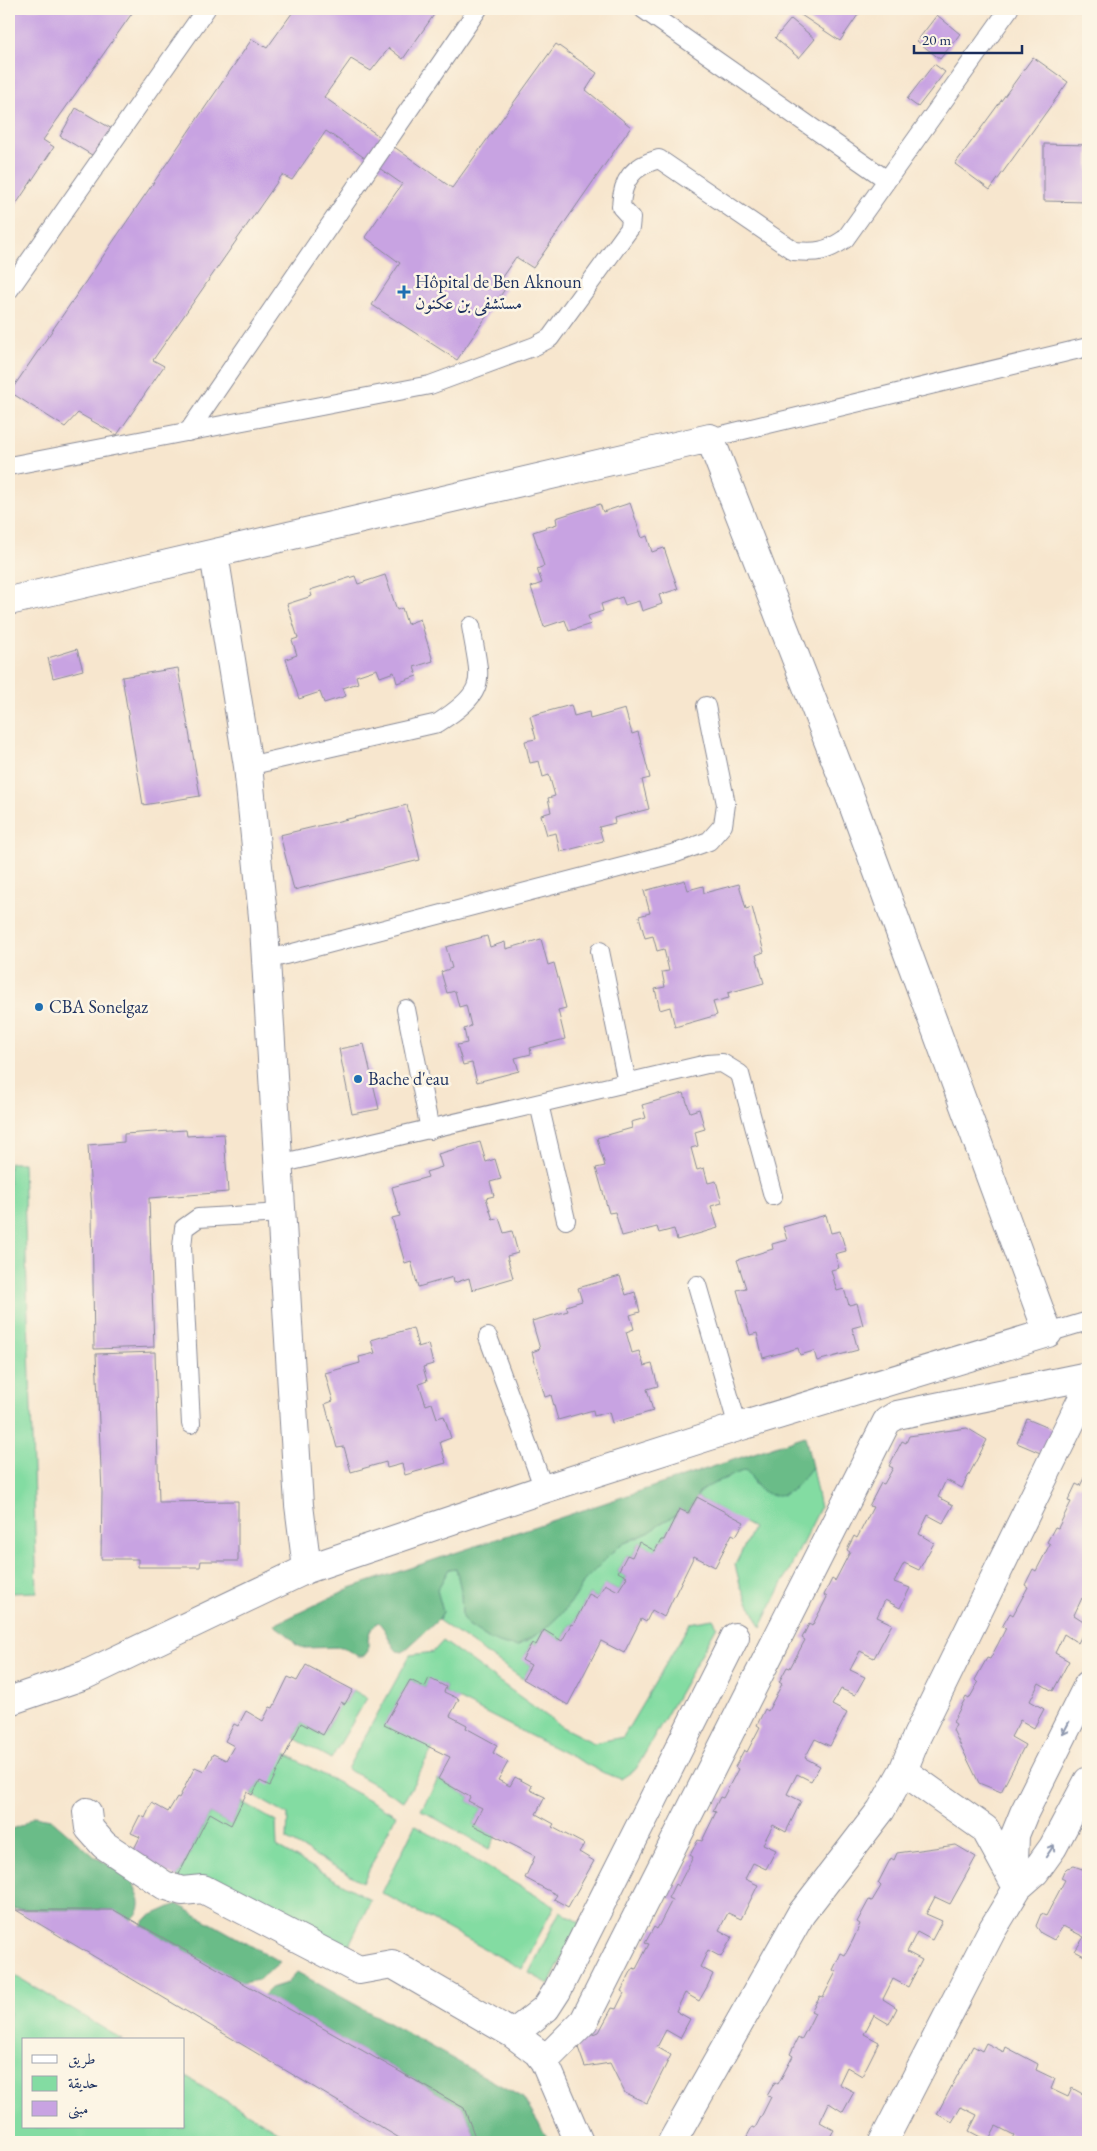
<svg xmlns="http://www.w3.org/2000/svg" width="1097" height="2151" font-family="'EB Garamond',Amiri,serif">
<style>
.green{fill:#83dca2;stroke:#4f8680}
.forest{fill:#6abc88;stroke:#427673}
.building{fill:#c8a3e2}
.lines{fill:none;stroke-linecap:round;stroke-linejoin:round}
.lane-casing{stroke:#898a96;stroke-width:20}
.street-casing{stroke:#898a96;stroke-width:30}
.lane{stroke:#fff;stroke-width:18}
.street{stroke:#fff;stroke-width:28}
.oneway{stroke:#8d97ae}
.poi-dot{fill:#1f6fb2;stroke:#fcf5e5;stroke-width:2}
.labels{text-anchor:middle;stroke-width:5;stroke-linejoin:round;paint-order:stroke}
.poi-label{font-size:18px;fill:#1b2f5e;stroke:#fcf5e5;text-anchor:start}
</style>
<rect width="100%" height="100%" fill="#fcf5e5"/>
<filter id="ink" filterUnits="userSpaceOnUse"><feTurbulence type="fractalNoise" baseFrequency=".02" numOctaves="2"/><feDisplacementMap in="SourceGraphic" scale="10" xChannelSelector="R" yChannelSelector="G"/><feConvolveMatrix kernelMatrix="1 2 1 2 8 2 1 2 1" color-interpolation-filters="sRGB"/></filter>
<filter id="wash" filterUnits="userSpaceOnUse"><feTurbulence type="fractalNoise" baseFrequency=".0096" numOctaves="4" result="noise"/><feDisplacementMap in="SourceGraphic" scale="20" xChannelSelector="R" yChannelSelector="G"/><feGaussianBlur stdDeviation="1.12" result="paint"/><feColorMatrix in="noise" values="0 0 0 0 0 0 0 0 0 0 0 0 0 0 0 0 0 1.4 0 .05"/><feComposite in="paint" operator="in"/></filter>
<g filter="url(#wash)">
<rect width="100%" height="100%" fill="#f7e6ce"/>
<path class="green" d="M9,1163H23L37,1592L9,1593Z
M812,1467L820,1508L761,1627L741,1588L735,1565L753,1528L697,1497C705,1482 730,1475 745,1470L750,1473L754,1484L783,1495L792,1490Z
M676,1515L664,1540H661L655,1551L639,1542L632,1557L627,1555L618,1572L627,1577L618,1591L605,1584L597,1598L589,1594L573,1625H570L562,1641L544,1630L536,1645L531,1643L523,1660L531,1665L523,1679L438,1620L443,1612L437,1590L449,1569L456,1568L461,1590L462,1617L467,1624L491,1640L526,1642L543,1630L563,1612L575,1597L585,1580L620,1545L650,1532L659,1524Z
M713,1619L717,1626L636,1769L621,1779L604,1773L444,1692L446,1687L429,1679L425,1687L410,1680L385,1724L433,1748L404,1801L347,1769L410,1655L433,1652L443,1641L562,1727L594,1743L623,1737L690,1623Z
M353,1690L367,1698L331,1759L294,1738L301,1723L323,1735L341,1702L345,1704Z
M286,1754L396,1815L363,1882L287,1840L288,1815L252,1795L260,1781Z
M438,1779L470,1797L468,1801L482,1808L473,1825L496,1836L489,1849L421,1810Z
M242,1802L276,1822L277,1847L371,1900L346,1951L177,1878L210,1813L231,1825Z
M415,1825L554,1906L522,1969L382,1893Z
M560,1911L580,1923L549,1984L529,1973Z
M9,1974L16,1976L123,2040H24V2127H184V2076L296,2142H9Z"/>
<path class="forest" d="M805,1436L812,1467C801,1481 789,1500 769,1494C765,1492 762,1492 759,1489C753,1483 752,1475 745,1470L717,1482L700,1491L688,1513L679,1509L676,1515L659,1524L650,1532L620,1545L585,1580L575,1597L563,1612L544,1630L517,1646L505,1645L491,1640L467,1624L462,1617L461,1590L456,1568L449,1569L437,1590L443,1612L438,1620L403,1652L397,1651C389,1642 387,1630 378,1622C367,1631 368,1638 368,1651L364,1656H358L342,1647L304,1648L296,1645L288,1635L274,1625L350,1588Z
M34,1816L51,1819L95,1857L131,1877C137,1895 148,1906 131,1920L114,1910L9,1909V1830L22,1825Z
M177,1904L280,1962L258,1980L242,1983L141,1925L148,1917Z
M297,1972L523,2098L550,2142H477L464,2108L264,1995L271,1988L287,1983Z"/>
<g id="blocks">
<path class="building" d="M9,9H135L43,140L54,147L9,215Z
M295,9H438L403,59L389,48L371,71L351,59L324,97L452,188L556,44L597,73L586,90L631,127L533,268L516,257L497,284L505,289L457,360L372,305L400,263L365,237L402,184L326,131L292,180L282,175L153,360L164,366L117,435L78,413L65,427L10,392L252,39L267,48Z
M792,9H862L840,41Z
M937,15L960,34L940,59L917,41Z
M791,19L815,39L799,58L775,38Z
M1033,57L1068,82L990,190L955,164Z
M934,64L945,72L918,107L907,99Z
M76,108L114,130L97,158L60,136Z
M1044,144L1088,145V202L1044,201Z
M630,503L642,538L647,536L652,552L664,548L678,589L659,595L662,604L642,611L639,601L625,605L622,597L601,604L603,611L588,616L591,624L569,631L565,620L544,627L531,587L542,583L537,569L544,566L533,532L557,524L556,518L600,504L603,512Z
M385,575L397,610L402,608L407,624L420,619L433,661L414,667L417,676L397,683L394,672L380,677L377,669L356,676L358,683L343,688L346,696L324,703L320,692L299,699L286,659L297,655L292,640L298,638L287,604L312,596L310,590L355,576L358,584Z
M77,649L83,670L53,678L48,658Z
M178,668L200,796L143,805L122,677Z
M571,705L574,716L589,712L590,719L625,709L632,734L638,732L650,778L642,780L649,809L614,818L615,823L599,827L603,841L560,852L556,833L547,835L541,815L551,812L548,798L555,796L549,775L543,777L539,761L530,763L525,741L536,739L530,716Z
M407,805L420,860L294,890L280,835Z
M685,880L688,890L703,886L704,893L739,884L746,909L752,907L764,952L756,955L764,983L728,993L729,998L713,1002L717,1015L675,1027L670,1007L660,1010L655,989L665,987L662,972L669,971L664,949L657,951L653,936L645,938L639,916L650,913L644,891Z
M487,936L490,947L505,942L506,949L541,939L548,965L554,963L566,1008L558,1010L565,1039L530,1048L531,1054L515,1058L519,1071L477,1082L472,1063L463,1065L457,1045L467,1043L464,1029L471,1026L466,1005L459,1007L455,991L447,993L441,972L452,968L446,947Z
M364,1044L379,1109L352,1114L339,1049Z
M684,1093L690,1112L699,1109L705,1129L695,1132L698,1146L691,1148L697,1170L704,1168L708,1183L716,1181L722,1203L711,1206L718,1228L677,1240L674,1229L659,1233L657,1227L622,1236L615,1212L609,1213L596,1168L605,1166L597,1138L632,1128L631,1122L646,1118L642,1105Z
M186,1130L187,1136L224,1134L228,1192L149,1198L154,1347L94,1349L92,1212L88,1145L124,1142V1134Z
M480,1142L486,1162L495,1159L501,1179L490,1182L494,1196L486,1198L493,1220L499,1218L504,1233L512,1231L518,1253L507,1256L513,1278L472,1290L469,1278L454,1283L453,1277L418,1287L411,1261L405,1263L392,1218L400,1216L392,1187L428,1177L426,1172L442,1167L438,1154Z
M826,1215L831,1233L840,1231L846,1251L835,1254L839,1268L831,1270L837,1291L844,1289L849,1305L857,1303L863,1325L852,1328L858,1350L817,1361L814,1351L800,1355L798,1348L763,1358L757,1333L750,1335L737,1290L746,1288L737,1260L773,1249L772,1244L787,1240L783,1227Z
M620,1276L626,1295L635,1292L640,1312L630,1315L634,1329L626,1332L632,1353L639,1351L644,1366L652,1364L658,1386L647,1389L653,1411L612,1423L609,1412L594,1416L593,1410L558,1420L551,1395L545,1397L532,1352L540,1349L532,1321L568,1311L566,1306L582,1301L578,1288Z
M413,1328L418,1347L428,1344L433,1364L423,1367L427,1381L419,1384L426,1405L432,1403L437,1418L444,1416L451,1438L440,1442L446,1463L405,1475L402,1464L387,1468L386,1462L351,1472L344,1447L337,1448L325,1404L333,1401L325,1373L360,1363L359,1357L375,1353L371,1340Z
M155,1352L159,1502L238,1501V1561H201L200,1567H138V1559H101L102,1492L96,1354Z
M1027,1419L1056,1431L1045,1455L1017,1443Z
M967,1428L987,1440L962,1488L946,1480L938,1497L953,1505L943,1523L928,1515L919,1534L934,1543L919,1570L904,1563L894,1582L910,1588L900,1608L885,1600L877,1617L892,1624L874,1658L860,1651L850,1670L865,1677L855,1695L841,1689L832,1705L847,1713L830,1746L815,1739L805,1758L820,1766L811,1781L797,1774L787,1794L801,1801L786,1832L773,1825L763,1844L776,1850L766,1869L753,1863L745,1879L758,1885L741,1919L728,1913L719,1930L732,1937L721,1957L708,1950L700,1967L713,1974L707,1987L699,2001L685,1993L676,2011L690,2019L680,2038L666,2030L657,2047L671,2055L647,2103L625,2093L610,2063L585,2067L575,2039L599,2032L612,2008L616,2009L624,1993L621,1991L633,1968L636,1969L649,1944L645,1943L654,1927L657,1929L672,1900L668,1898L675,1884L678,1886L693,1857L690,1855L698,1840L702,1841L716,1812L713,1811L720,1797L723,1798L738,1769L735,1767L744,1750L747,1752L760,1727L757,1725L765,1709L768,1711L782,1684L779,1682L787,1667L790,1668L805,1640L802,1638L809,1624L812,1626L820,1611L827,1597L824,1595L832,1579L835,1581L850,1552L847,1550L854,1536L857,1538L873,1507L869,1506L881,1483L884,1484L893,1468L889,1466L902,1441L906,1443L909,1436Z
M1088,1470V1602L1082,1598L1074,1615L1088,1624L1078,1643L1064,1634L1055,1653L1069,1661L1053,1691L1039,1683L1030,1701L1044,1709L1034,1728L1020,1720L1011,1737L1025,1745L1001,1792L979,1783L953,1730L956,1724L953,1722L966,1697L969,1699L978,1683L975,1680L987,1658L990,1659L998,1644L1006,1628L1002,1627L1010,1613L1013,1615L1028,1587L1025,1585L1033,1569L1036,1571L1050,1544L1047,1542L1055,1527L1058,1528L1071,1502L1068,1501L1076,1484L1080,1486Z
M697,1497L744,1522L736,1536L732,1534L715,1567L694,1556L664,1617L652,1610L646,1622L641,1619L624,1653L601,1641L568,1705L523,1679L531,1665L522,1660L532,1643L536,1645L544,1630L562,1641L571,1624L573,1625L589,1594L597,1598L605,1584L618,1591L627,1577L618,1572L627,1555L632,1557L639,1542L655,1551L661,1540H664L679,1509L688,1513Z
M306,1665L353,1690L345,1704L341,1702L323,1735L301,1723L270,1786L260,1781L252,1795L247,1792L231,1825L210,1813L177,1878L132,1853L140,1837L131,1833L140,1815L145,1818L152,1803L168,1812L177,1797L179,1798L195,1767L204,1771L213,1754L226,1760L234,1746L225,1741L234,1724L238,1726L246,1711L263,1721L270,1707L273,1708L288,1677L297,1681Z
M429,1678L446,1687L444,1692L459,1699L450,1716L467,1725L466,1728L497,1745L493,1753L508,1762L498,1780L510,1786L515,1777L532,1786L530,1790L545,1797L536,1814L554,1824L552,1827L584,1844L579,1852L594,1861L568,1907L554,1899L557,1895L525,1878L535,1856L473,1825L482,1808L468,1801L470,1797L438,1779L450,1757L384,1725L410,1680L425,1687Z
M956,1845L976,1857L950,1904L935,1897L926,1914L942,1921L932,1940L917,1932L907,1952L922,1960L908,1987L893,1979L883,1999L897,2008L889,2024L874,2015L864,2034L879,2042L862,2076L847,2067L839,2084L854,2092L843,2112L829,2103L820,2122L834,2130L827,2142H744L752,2127L755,2128L763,2113L771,2097L767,2096L775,2082L778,2084L793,2056L790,2054L798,2038L801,2040L808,2027L815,2013L811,2011L820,1996L823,1997L836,1972L833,1970L841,1953L845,1955L853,1940L860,1924L857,1922L869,1900L872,1901L881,1886L878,1883L891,1858L894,1860L897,1853Z
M1074,1866L1085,1870L1082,1876L1088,1879V1958L1075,1951L1084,1937L1063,1926L1054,1940L1041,1933L1036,1926L1041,1914L1046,1916L1065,1880L1061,1878L1064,1871L1067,1868Z
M16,1910H114L464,2108L477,2142H406Z
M986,2043L1004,2052L1006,2047L1038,2064L1036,2070L1055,2079L1051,2089L1068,2097L1072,2088L1088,2097V2142H1010L1014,2135L996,2126L988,2141L969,2131L977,2115L961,2107L952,2122L937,2114L973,2046L982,2051Z"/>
</g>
</g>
<g filter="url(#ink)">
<use href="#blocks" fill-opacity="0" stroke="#898a96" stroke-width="1"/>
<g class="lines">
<g class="lane-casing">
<path id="lane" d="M643,9L887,180
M9,290L206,9
M188,432L478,9
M710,438L1088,347
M9,466L430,385L535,346L550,338L630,228L631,218L621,207C622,179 633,166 659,159L794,251C817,253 826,252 845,239L1009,9
M248,766L438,723C490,689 480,682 471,626
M600,951L627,1083
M266,960L676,853L709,841L723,825L726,804L706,706
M406,1009L430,1130
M539,1104L566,1220
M279,1164L707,1064L722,1063L740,1074L773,1196
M697,1285L738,1427
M1048,1333L1088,1321
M488,1337L544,1489
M191,1424L182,1247L184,1228L198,1218L282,1213"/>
</g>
<g class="street-casing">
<path id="street" d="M214,554L248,766L264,927L299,1505L307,1569
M9,601L710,438L852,802L1048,1333L738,1427L544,1489L307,1569L85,1675L9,1701
M903,1771L985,1829L1013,1880
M87,1812L89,1828L104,1845L164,1885L182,1891L203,1889L359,1970L392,1964L513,2034L537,2052L544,2061L579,2142
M1018,1887L1014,1862L1015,1835L1024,1813L1088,1685
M513,2034L546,2008L557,1991L735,1637
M544,2061L584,2021L887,1421L897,1415L1088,1376
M672,2142L801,1914L881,1810L903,1771L917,1736L1088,1387
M883,2142L992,1930L1018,1887L1035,1872L1053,1847L1088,1781"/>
</g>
<use href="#lane" class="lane"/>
<use href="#street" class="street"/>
</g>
<defs><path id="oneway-shaft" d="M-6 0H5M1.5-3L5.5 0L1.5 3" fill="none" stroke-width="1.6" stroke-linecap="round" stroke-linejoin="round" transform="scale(1.25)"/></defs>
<g class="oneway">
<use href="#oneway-shaft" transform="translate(1066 1728) rotate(117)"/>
<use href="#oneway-shaft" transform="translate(1050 1851) rotate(-56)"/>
</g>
</g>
<g class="poi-dot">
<path d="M401.5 284.5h5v5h5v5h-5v5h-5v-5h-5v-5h5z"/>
<circle cx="39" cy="1007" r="5"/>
<circle cx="358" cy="1079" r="5"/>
</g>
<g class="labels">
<g class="poi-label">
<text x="415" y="288">Hôpital de Ben Aknoun<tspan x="415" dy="21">مستشفى بن عكنون</tspan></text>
<text x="49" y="1013">CBA Sonelgaz</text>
<text x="368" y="1085">Bache d'eau</text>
</g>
</g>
<rect width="1097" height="2151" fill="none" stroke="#fcf5e5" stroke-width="30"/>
<rect x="22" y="2038" width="162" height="90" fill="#fcf5e5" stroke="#a2a6af"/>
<rect x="32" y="2055" width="25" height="8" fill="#ffffff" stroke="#a2a6af"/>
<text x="68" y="2064" font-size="15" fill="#1b2f5e">طريق</text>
<rect x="32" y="2076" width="25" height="15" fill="#83dca2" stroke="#a2a6af"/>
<text x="68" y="2088" font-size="15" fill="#1b2f5e">حديقة</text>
<rect x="32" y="2101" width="25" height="15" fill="#c8a3e2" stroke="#a2a6af"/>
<text x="68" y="2114" font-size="15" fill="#1b2f5e">مبنى</text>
<path d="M914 45v8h108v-8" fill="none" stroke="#1b2f5e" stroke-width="2.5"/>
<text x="922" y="45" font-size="15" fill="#1b2f5e" stroke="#fcf5e5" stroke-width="4" paint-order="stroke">20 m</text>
</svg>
